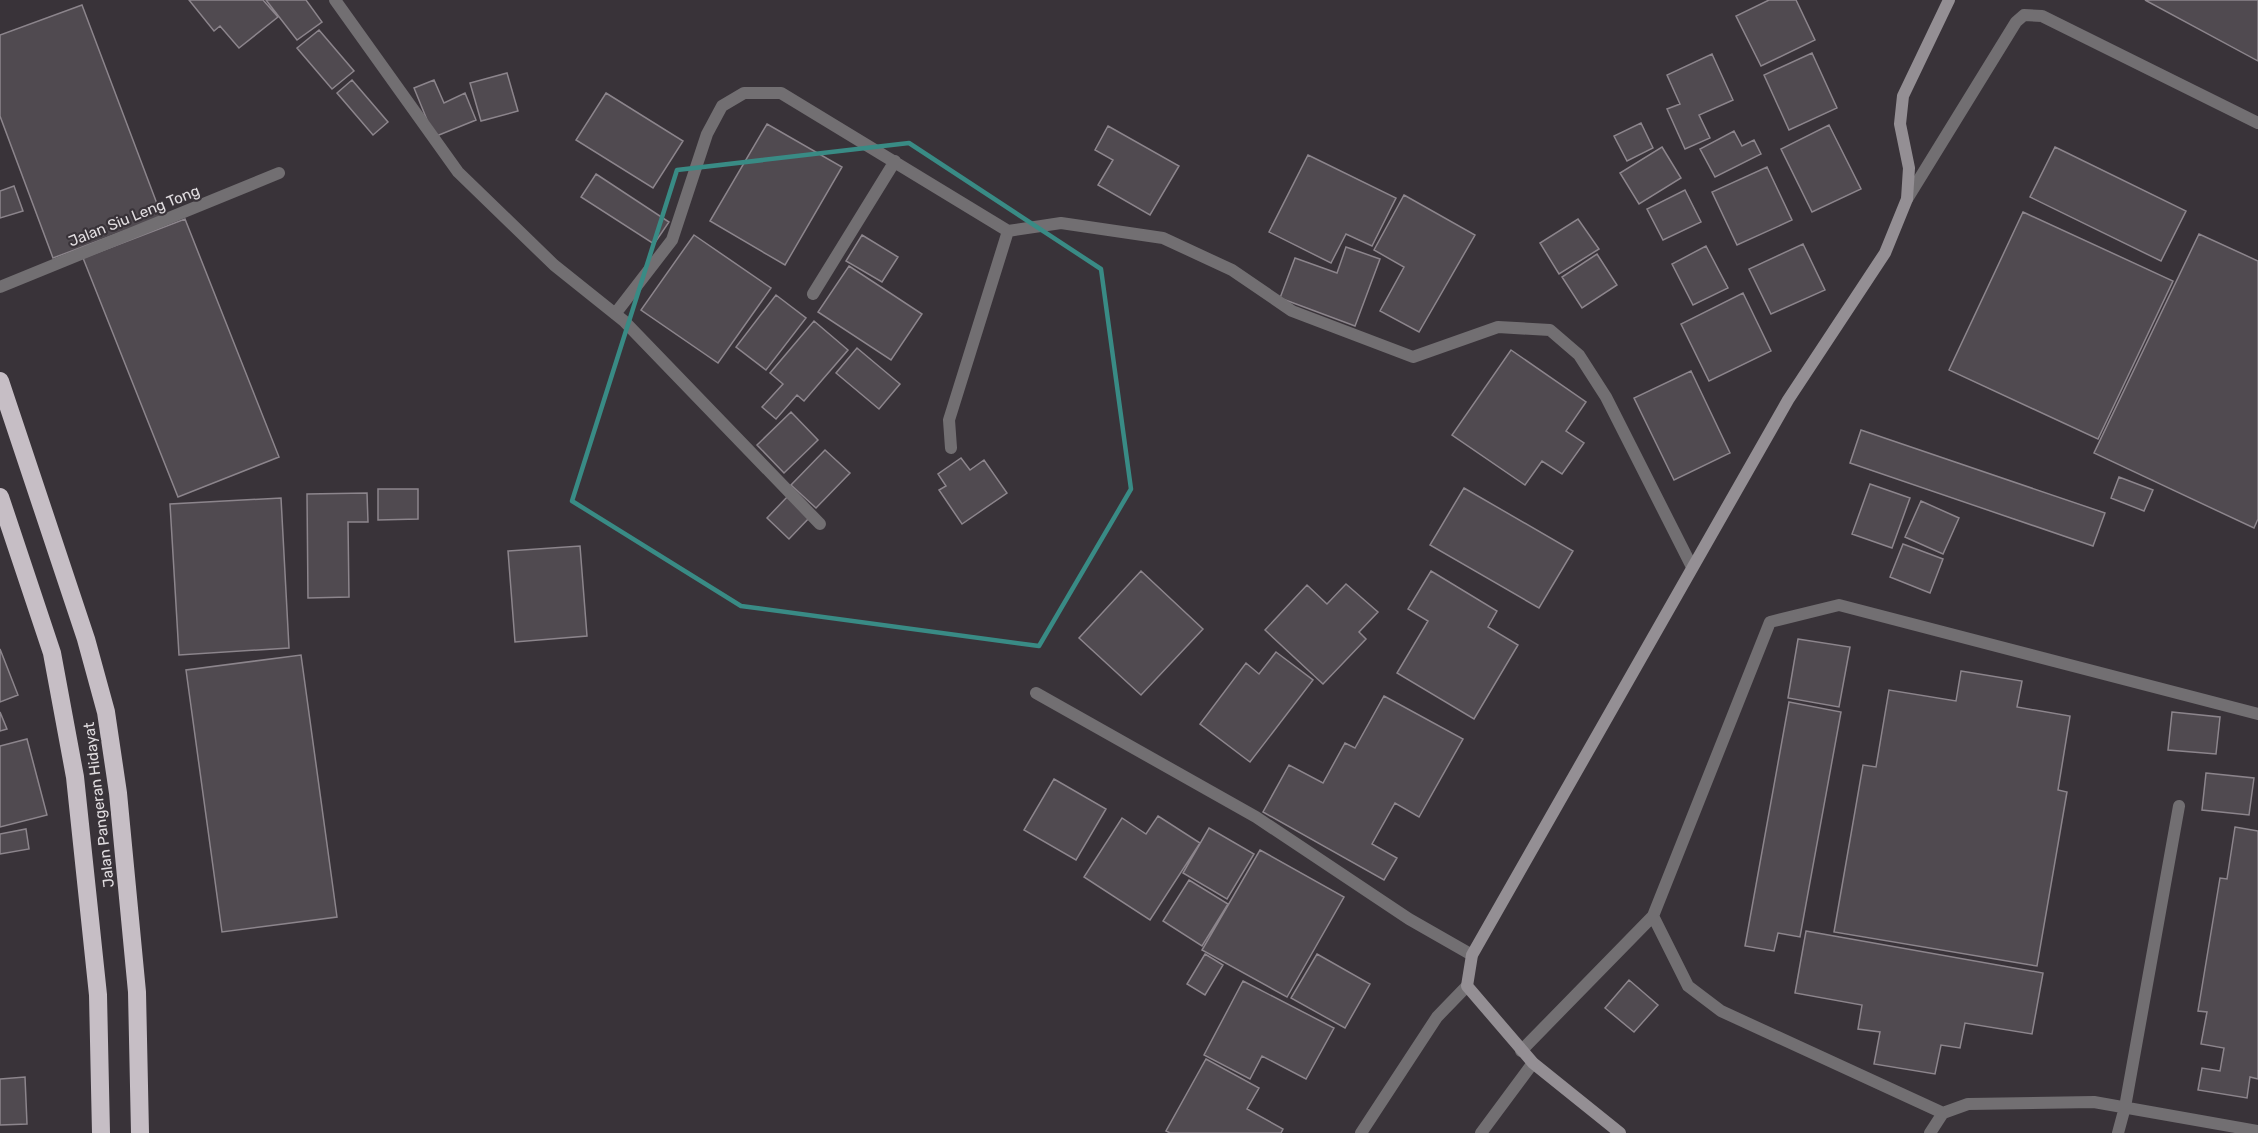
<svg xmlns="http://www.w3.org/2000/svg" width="2258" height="1133" font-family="Rubik,sans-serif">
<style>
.building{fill:#504a50;stroke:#8c858c;stroke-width:1.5}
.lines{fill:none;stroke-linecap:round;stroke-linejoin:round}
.lane{stroke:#726f72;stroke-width:12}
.street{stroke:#726f72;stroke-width:12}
.secondary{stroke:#948f94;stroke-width:12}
.highway{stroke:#c6bec5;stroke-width:18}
.marked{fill:none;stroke:#398b85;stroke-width:4.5;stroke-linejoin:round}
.labels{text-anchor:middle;stroke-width:4.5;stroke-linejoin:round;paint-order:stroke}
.street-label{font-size:15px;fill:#e1dde0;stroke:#393339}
</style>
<rect width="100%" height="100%" fill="#393339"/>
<path class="building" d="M189,0H263L278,17L239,48L220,26L214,31Z
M266,0H306L322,22L297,40Z
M1769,0H1796L1815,40L1761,66L1736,16Z
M2145,0H2258V61Z
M82,5L162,217L53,258L0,116V35Z
M319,30L354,71L332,89L297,48Z
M1812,53L1837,108L1789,130L1764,75Z
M1712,54L1733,100L1699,115L1710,138L1685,149L1667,109L1680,104L1667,75Z
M507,73L518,111L481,121L470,83Z
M352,80L388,122L373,135L337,93Z
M434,80L444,103L465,93L476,120L434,137L414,88Z
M606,93L683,141L653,188L576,140Z
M1641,123L1653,148L1627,161L1614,136Z
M767,124L842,167L785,265L710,221Z
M1829,125L1861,189L1812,212L1781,149Z
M1108,126L1179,166L1150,215L1098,185L1113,160L1095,150Z
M1734,131L1742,146L1754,140L1761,154L1715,177L1700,149Z
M1662,147L1681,178L1639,204L1620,173Z
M2055,147L2186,211L2161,261L2030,197Z
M1308,155L1396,198L1372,246L1346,234L1331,263L1269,232Z
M1767,167L1792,220L1737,245L1712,192Z
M596,174L669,222L654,244L581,197Z
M14,186L23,211L0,218V191Z
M1685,190L1701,222L1663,240L1647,209Z
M1404,195L1475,235L1419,332L1380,311L1404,267L1374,250Z
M2023,212L2173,281L2098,439L1949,370Z
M185,219L279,457L178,497L83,258Z
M1578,219L1599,249L1559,274L1540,243Z
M2199,234L2258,261V519L2254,528L2094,453Z
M694,235L771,288L718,363L641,310Z
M862,235L898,257L882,282L846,261Z
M1803,244L1825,290L1771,314L1749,269Z
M1706,246L1728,288L1693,305L1672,264Z
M1346,247L1380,259L1355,326L1280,298L1295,258L1337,273Z
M1597,254L1617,285L1582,308L1562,277Z
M849,266L922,314L891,360L818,312Z
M1743,293L1771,351L1709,381L1681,324Z
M776,295L806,318L766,370L736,347Z
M814,321L848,350L804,401L797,395L776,419L762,407L783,384L770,373Z
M857,348L900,384L879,409L836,373Z
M1511,350L1586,402L1566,431L1584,443L1562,474L1542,461L1525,485L1452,435Z
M1691,371L1730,453L1674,480L1634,398Z
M791,412L818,440L784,473L757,445Z
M1861,430L2105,513L2093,546L1850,463Z
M825,450L850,473L816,508L791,485Z
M961,458L970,470L984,460L1007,493L962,524L939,490L946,486L938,474Z
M2119,477L2153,490L2144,511L2111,498Z
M1870,484L1910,498L1892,548L1852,534Z
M1464,488L1573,551L1539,608L1430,545Z
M378,489H418V519L378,520Z
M367,493L368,522H348L349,597L308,598L307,494Z
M788,496L810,517L789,539L767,518Z
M281,498L289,648L179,655L170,504Z
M1921,501L1959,518L1943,554L1905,537Z
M1903,544L1943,559L1930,593L1890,577Z
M580,546L587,636L515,642L508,551Z
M1141,571L1203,629L1141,695L1079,638Z
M1431,571L1497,611L1488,627L1518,645L1474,719L1397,673L1428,621L1408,609Z
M1346,584L1378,612L1359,632L1366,639L1323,684L1265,630L1307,585L1327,604Z
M1798,639L1850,647L1839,707L1788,698Z
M0,649L18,695L0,702Z
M1276,652L1313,680L1250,762L1200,724L1246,663L1259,674Z
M301,655L337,917L222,932L186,670Z
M1961,671L2022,681L2017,707L2070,716L2058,790L2067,792L2037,966L1834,932L1863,765L1876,767L1889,690L1956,701Z
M1384,696L1463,739L1419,817L1395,803L1372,844L1397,858L1384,880L1263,812L1289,765L1323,783L1345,743L1355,748Z
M1789,702L1841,712L1800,937L1778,933L1774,951L1745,946Z
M0,712L7,729L0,731Z
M2172,712L2220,717L2216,754L2168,750Z
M27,739L47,815L0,827V746Z
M2206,773L2254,778L2249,815L2202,810Z
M1054,779L1106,809L1076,860L1024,830Z
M1158,816L1200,843L1150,920L1084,877L1122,818L1146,834Z
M2235,827L2258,831V1079L2250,1077L2247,1098L2198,1090L2202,1068L2220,1071L2224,1048L2201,1044L2207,1012L2198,1011L2220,878L2227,879Z
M1209,828L1254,854L1227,899L1183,873Z
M26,829L29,849L0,854V834Z
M1260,850L1344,897L1287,997L1202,950Z
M1189,880L1228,904L1202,946L1163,921Z
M1806,931L2043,973L2032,1034L1965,1023L1960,1048L1941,1045L1935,1074L1874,1064L1880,1032L1858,1029L1862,1005L1795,993Z
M1205,954L1223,965L1205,995L1187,984Z
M1317,954L1370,984L1345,1028L1291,998Z
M1629,980L1658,1005L1634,1032L1605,1008Z
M1243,981L1334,1028L1306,1079L1262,1056L1250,1079L1204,1055Z
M1206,1059L1259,1088L1247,1109L1283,1129L1281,1133H1170L1166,1131Z
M25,1077L27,1124L0,1125V1079Z"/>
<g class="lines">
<path class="lane" d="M1521,1051L1653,916
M1943,1113L1721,1011L1688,986L1653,916L1770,622L1839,605L2258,714
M1481,1133L1533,1063
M1930,1133L1943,1113L1968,1104L2094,1102L2258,1131
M2118,1133L2125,1107L2179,806"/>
<path class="street" d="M335,0L458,172L554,265L624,321L820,524
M1907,199L2016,22L2024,15L2042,16L2258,123
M0,287L279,173
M813,294L895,161
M615,314L672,240L707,134L722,106L744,93H781L1008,231L1061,223L1163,238L1232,270L1292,311L1413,357L1498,327L1550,330L1579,355L1606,397L1692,567
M951,448L949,420L1008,231
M1036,693L1256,817L1409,919L1472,955
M1361,1133L1437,1017L1467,986"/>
<path class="secondary" d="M1620,1133L1533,1063L1467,986L1472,955L1788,400L1885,253L1907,199L1909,168L1900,124L1903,96L1949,0"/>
<path class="highway" d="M0,381L86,639L106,712L118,793L137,992L140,1133
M0,497L52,653L75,777L98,995L101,1133"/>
</g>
<path class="marked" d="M909,143L1101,269L1131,489L1039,646L741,606L572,501L677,170Z"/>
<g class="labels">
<g class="street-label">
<text transform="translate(134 216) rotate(-22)" y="5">Jalan Siu Leng Tong</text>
<text transform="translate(99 805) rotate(-97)" y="5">Jalan Pangeran Hidayat</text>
</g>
</g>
</svg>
